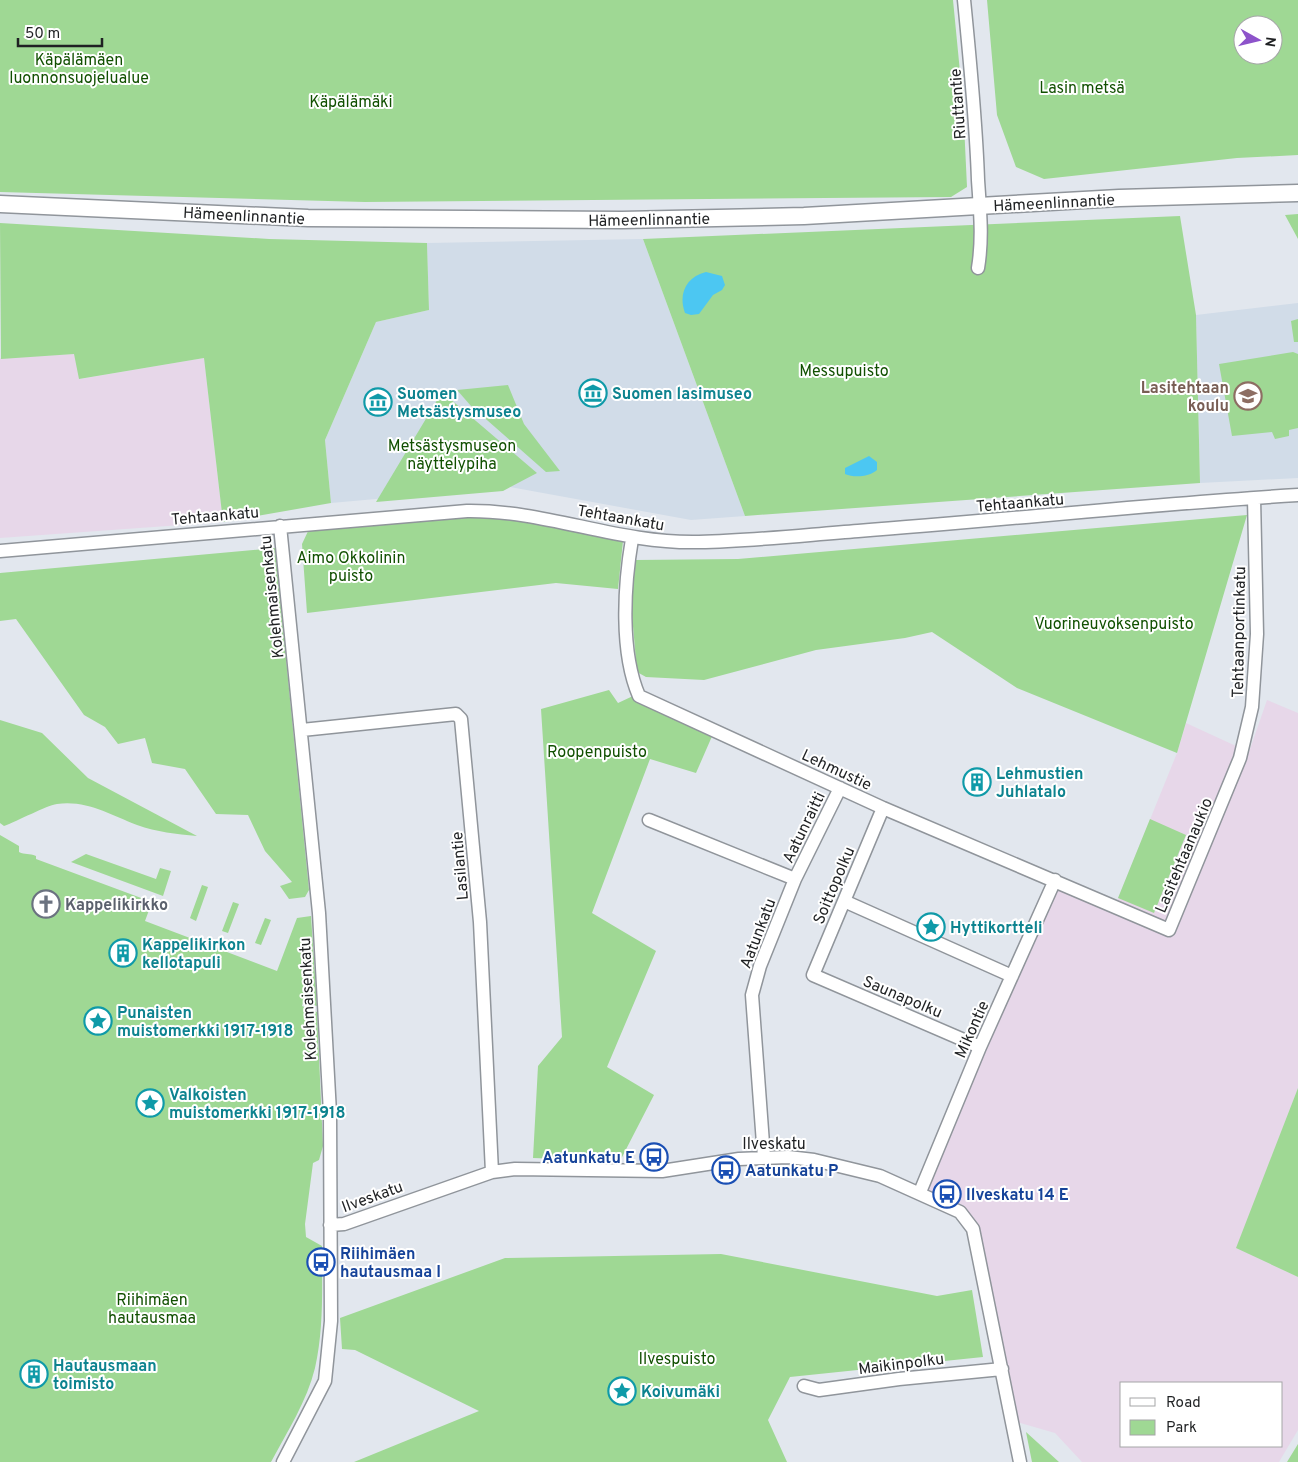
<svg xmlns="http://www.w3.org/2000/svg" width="1298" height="1462" font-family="Overpass,sans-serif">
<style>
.built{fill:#d1dce8}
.industrial{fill:#e7d7e9;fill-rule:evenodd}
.green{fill:#9fd894;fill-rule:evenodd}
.water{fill:#4cc7f2}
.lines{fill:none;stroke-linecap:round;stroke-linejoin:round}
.minor-casing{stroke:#90959b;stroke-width:15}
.major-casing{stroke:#90959b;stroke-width:19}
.minor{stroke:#fff;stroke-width:12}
.major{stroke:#fff;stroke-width:16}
.labels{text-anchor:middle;stroke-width:4;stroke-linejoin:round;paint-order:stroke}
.park-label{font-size:16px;fill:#115001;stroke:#fff}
.street-label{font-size:16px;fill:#1f2123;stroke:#fff}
.education-label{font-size:16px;font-weight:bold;fill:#785e54;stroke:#fff;text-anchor:end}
.culture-label{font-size:16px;font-weight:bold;fill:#0d838f;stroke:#fff;text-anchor:start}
.worship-label{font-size:16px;font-weight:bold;fill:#5b616d;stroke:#fff;text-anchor:start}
.transit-label{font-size:16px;font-weight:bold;fill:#164399;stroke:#fff;text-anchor:start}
</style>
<rect width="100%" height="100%" fill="#e2e7ee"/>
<path class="built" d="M643,239L745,516L691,520L510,487L331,503L325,440L376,322L429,310L427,243Z
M1298,303V478L1200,483L1196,315Z"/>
<path class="industrial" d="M74,354L80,379L204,358L223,522L0,538V358Z
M1267,700L1298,713V1088L1237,1248L1298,1277V1430L1279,1462H1082L1055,1433L1013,1421L968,1221L920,1192L1055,880L1115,906L1177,753L1186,723L1249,752ZM1122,1383H1282V1446H1122Z"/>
<path class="green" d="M0,0H953L963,103L967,187L951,197L365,202L0,192Z
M987,0H1298V155L1237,158L1044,179L1016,167L997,115ZM1243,25H1273V55H1243Z
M1298,214V239L1285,215Z
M1180,216L1196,315L1200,483L745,516L643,239Z
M0,223L269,239L427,243L429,310L376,322L325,440L331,503L223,522L204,358L79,379L74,354L1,359Z
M1298,319V342H1294L1291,321Z
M1293,352L1298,354V428L1289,430V436L1275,439L1272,432L1232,436L1219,364Z
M508,385L524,424L560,471L546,472L471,406L457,390Z
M442,392L537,473L503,491L376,502Z
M487,515L546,522L623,541L618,589L556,583L307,613L302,544L310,527Z
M1247,515L1177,753L1017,688L932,632L905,638L816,650L704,680L646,677L637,672L631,603L635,560L738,559Z
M275,548L309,890L305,897L289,899L280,886L292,882L265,851L248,815L216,814L185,769L152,763L145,738L118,744L105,727L84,715L16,619L0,621V573Z
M609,690L618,703L633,696L713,734L696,773L650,759L592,913L656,951L607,1067L654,1095L620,1161L533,1158L538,1066L562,1037L541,709Z
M0,720L42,733L88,778L197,836C176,834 157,832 137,825C110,815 88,800 57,804C45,806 18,821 4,826L0,823Z
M1150,819L1186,835L1154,913L1118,898Z
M0,835L19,846V852C25,855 29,853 36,856V859L152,902L145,921L277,971L297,918L311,916L317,1006L303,1002L302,1006L317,1012L323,1146L319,1160L313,1163L305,1224L306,1237L322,1246C322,1286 324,1329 315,1368C307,1401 287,1432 271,1462H0Z
M86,854L156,879L160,868L171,871L163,896L71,862Z
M202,885L208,887L196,921L190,918Z
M233,902L239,904L228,933L222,931Z
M265,918L271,920L261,945L255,943Z
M1298,1088V1277L1236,1248Z
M721,1254L937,1296L972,1290L983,1357L790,1377L768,1420L787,1462H354L479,1411L355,1350L342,1349L340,1318L505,1258Z
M1026,1432L1059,1462H1032Z
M1298,1444V1462H1287Z"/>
<path class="water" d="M706,272L722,276L725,285L722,290L713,295L699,314L691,315L685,313C678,294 686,277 706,272Z
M869,456L877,462V470C869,477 854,478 845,474V468Z"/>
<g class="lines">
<g class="minor-casing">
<path id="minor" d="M964,0C970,60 976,120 978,180C980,210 983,238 978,268
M280,526L319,913L330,1113L331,1321L325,1381L283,1462
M632,539C624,586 620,652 639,696L883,808L1169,930L1240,758L1252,707L1257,634L1254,498
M0,551L467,511C548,510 617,544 699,542C752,541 805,535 858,531C1005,520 1151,504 1298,495
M302,730L456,714L461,719L480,922L492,1172
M883,808L813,975L980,1047
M649,820L795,879L760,966L752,995L764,1157
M795,879L840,788
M844,901L1012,976
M920,1192L980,1047L1055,880
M330,1225L344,1224L492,1172L515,1169L662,1171L739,1159L788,1157L814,1160L880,1176L960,1212L973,1229L1020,1462
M804,1386L819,1390L899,1379L1002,1369"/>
</g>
<g class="major-casing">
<path id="major" d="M0,204L308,218L622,220L804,216L1119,198L1298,193"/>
</g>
<use href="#minor" class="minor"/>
<use href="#major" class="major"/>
</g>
<defs>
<g id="museum-ring" transform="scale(1.4375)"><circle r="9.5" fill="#fff" stroke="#0f9aa8" stroke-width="1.5"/><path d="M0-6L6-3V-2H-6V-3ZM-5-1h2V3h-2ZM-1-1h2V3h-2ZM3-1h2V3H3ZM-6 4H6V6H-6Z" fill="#0f9aa8"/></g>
<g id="school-ring" transform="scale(1.4375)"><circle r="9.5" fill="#fff" stroke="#8d6e63" stroke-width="1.5"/><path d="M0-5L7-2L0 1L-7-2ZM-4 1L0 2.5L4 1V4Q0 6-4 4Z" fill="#8d6e63"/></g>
<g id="building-ring" transform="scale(1.4375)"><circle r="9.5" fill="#fff" stroke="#0f9aa8" stroke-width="1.5"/><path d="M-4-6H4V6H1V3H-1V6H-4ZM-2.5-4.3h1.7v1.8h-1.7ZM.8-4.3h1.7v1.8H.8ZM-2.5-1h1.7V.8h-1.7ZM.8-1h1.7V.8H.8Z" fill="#0f9aa8"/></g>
<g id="church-ring" transform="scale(1.4375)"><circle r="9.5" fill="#fff" stroke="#6b7280" stroke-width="1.5"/><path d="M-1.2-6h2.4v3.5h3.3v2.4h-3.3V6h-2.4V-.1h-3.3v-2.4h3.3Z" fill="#6b7280"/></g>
<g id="sight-ring" transform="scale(1.4375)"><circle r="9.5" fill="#fff" stroke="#0f9aa8" stroke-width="1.5"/><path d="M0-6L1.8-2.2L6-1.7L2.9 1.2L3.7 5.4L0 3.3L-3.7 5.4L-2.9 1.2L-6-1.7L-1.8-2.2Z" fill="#0f9aa8"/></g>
<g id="bus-ring" transform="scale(1.4375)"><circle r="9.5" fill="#fff" stroke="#1a4fb4" stroke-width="1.5"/><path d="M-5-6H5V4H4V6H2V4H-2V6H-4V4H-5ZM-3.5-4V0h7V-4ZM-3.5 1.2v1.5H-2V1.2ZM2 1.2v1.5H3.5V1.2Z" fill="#1a4fb4"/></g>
</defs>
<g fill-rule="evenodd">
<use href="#museum-ring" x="593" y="393"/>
<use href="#school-ring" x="1248" y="396"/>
<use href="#museum-ring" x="378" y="402"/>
<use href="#building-ring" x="977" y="782"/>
<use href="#church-ring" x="46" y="904"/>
<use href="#sight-ring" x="931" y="927"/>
<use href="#building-ring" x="123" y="953"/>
<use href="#sight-ring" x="98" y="1021"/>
<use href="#sight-ring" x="150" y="1103"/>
<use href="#bus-ring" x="654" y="1157"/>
<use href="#bus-ring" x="726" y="1170"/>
<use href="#bus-ring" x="947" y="1194"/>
<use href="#bus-ring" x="321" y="1262"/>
<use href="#building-ring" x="34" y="1374"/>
<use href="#sight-ring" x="622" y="1391"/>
</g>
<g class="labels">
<g class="park-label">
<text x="79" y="65">Käpälämäen<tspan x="79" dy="18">luonnonsuojelualue</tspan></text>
<text x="1082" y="93">Lasin metsä</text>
<text x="351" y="107">Käpälämäki</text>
<text x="844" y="376">Messupuisto</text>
<text x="452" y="451">Metsästysmuseon<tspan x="452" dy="18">näyttelypiha</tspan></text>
<text x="351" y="563">Aimo Okkolinin<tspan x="351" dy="18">puisto</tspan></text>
<text x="1114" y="629">Vuorineuvoksenpuisto</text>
<text x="597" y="757">Roopenpuisto</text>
<text x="152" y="1305">Riihimäen<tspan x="152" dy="18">hautausmaa</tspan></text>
<text x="677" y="1364">Ilvespuisto</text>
</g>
<g class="street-label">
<text transform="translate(957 104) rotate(-94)" y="6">Riuttantie</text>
<text transform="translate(1054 202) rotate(-3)" y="6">Hämeenlinnantie</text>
<text transform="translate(244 215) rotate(3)" y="6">Hämeenlinnantie</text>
<text transform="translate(649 219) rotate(-1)" y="6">Hämeenlinnantie</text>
<text transform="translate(1020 502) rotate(-5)" y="6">Tehtaankatu</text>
<text transform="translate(215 515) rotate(-5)" y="6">Tehtaankatu</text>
<text transform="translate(621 517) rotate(10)" y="6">Tehtaankatu</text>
<text transform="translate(271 597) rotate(-96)" y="6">Kolehmaisenkatu</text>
<text transform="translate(1238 632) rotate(-89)" y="6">Tehtaanportinkatu</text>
<text transform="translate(837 769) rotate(25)" y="6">Lehmustie</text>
<text transform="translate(803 827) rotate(-64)" y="6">Aatunraitti</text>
<text transform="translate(1183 855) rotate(-67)" y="6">Lasitehtaanaukio</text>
<text transform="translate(459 866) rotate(-95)" y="6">Lasilantie</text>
<text transform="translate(833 885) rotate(-67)" y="6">Soittopolku</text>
<text transform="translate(757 933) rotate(-69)" y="6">Aatunkatu</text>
<text transform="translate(903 996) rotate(23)" y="6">Saunapolku</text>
<text transform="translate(307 999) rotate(-93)" y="6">Kolehmaisenkatu</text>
<text transform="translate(971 1029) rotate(-66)" y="6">Mikontie</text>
<text x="774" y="1149">Ilveskatu</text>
<text transform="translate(372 1196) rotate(-20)" y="6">Ilveskatu</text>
<text transform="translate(901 1363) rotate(-7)" y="6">Maikinpolku</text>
</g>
<g class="education-label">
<text x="1229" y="393">Lasitehtaan<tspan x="1229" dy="18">koulu</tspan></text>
</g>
<g class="culture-label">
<text x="397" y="399">Suomen<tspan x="397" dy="18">Metsästysmuseo</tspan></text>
<text x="612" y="399">Suomen lasimuseo</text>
<text x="996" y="779">Lehmustien<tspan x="996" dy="18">Juhlatalo</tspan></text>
<text x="950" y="933">Hyttikortteli</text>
<text x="142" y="950">Kappelikirkon<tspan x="142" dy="18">kellotapuli</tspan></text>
<text x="117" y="1018">Punaisten<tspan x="117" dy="18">muistomerkki 1917-1918</tspan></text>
<text x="169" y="1100">Valkoisten<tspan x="169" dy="18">muistomerkki 1917-1918</tspan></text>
<text x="53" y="1371">Hautausmaan<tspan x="53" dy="18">toimisto</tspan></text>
<text x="641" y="1397">Koivumäki</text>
</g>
<g class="worship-label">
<text x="65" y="910">Kappelikirkko</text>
</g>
<g class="transit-label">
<text x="635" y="1163" text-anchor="end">Aatunkatu E</text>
<text x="745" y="1176">Aatunkatu P</text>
<text x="966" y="1200">Ilveskatu 14 E</text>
<text x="340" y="1259">Riihimäen<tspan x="340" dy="18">hautausmaa I</tspan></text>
</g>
</g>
<rect x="1120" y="1382" width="162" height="65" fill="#ffffff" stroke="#a5a6a7"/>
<rect x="1130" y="1398" width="25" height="8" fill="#ffffff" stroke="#a5a6a7"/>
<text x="1166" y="1407" font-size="15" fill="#1f2123">Road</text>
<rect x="1130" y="1420" width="25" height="15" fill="#9fd894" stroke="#a5a6a7"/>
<text x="1166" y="1432" font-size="15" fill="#1f2123">Park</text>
<g transform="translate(1258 40) rotate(98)"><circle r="24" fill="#ffffff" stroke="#a5a6a7"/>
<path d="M0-4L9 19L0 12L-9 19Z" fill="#8d53ca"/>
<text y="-8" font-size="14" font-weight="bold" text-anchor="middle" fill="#1f2123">N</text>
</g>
<path d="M18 38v8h84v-8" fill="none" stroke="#1f2123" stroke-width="2.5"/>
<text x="25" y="38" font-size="15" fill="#1f2123" stroke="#ffffff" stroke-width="4" paint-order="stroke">50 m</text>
</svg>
